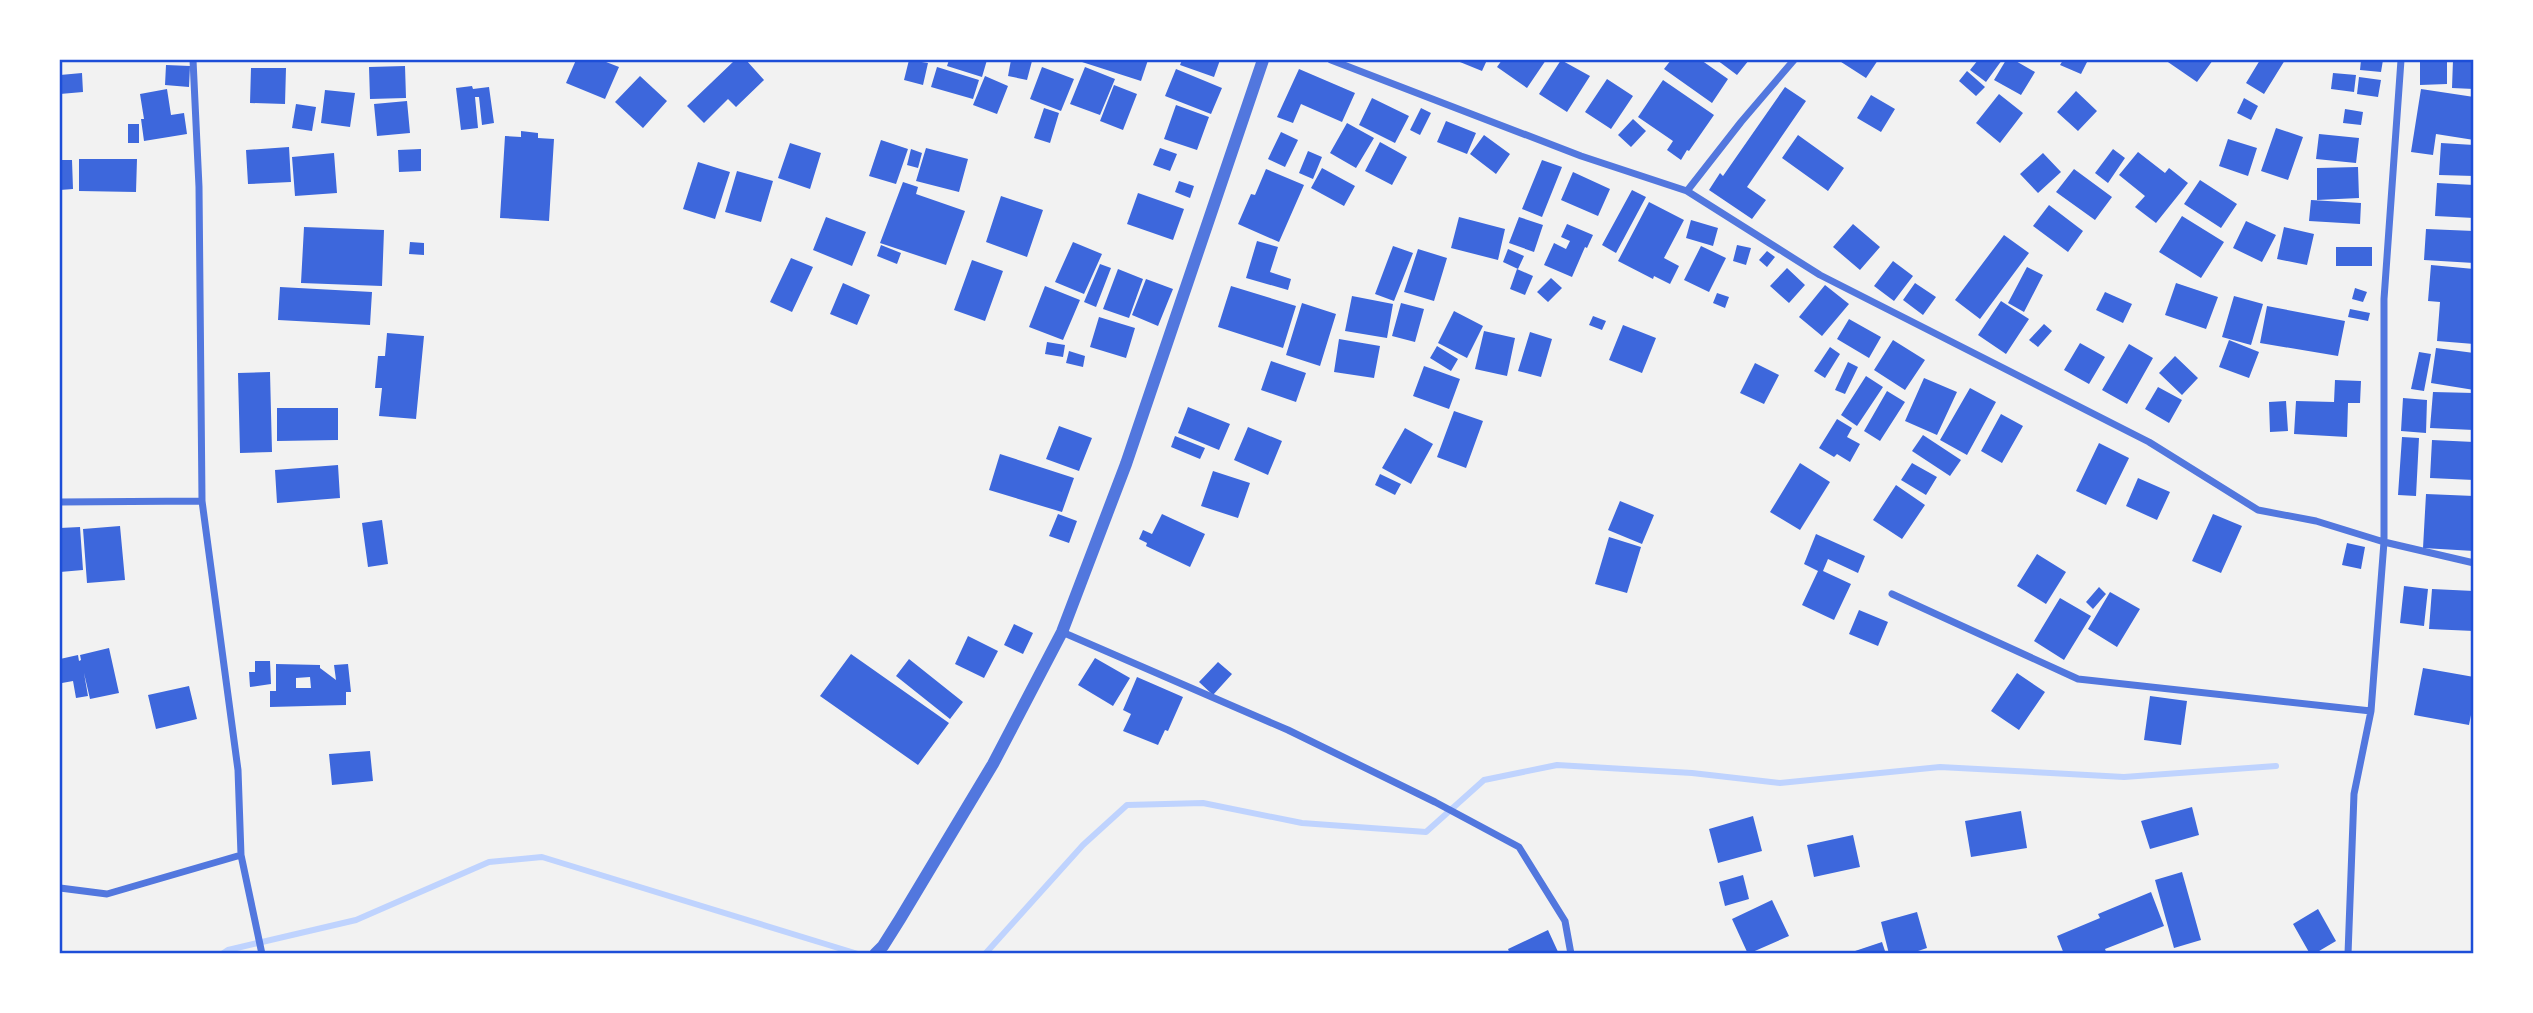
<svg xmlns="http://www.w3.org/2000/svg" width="2533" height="1013" font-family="'Zilla Slab',serif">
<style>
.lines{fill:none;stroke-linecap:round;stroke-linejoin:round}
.stream{stroke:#bfd3fe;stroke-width:6}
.building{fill:#3d67dc;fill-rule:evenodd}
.minor{stroke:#5277de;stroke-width:7}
.tertiary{stroke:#5277de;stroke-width:12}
.neatline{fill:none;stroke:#1d4ed8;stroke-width:2.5}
</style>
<rect width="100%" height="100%" fill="#f2f2f2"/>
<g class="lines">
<path class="stream" d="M222,954L228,950L356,920L489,862L542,857L858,954
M985,954L1083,845L1127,805L1203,803L1302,823L1426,832L1484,780L1557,765L1692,773L1780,783L1940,767L2124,777L2276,766"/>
</g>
<path class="building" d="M576,60H601L619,67L605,99L566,83Z
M735,60H746L764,80L736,107L728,99L704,123L687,106Z
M909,60L928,63L923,85L904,80Z
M949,60H987L982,77L947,66Z
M1011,60L1032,61L1027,80L1008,76Z
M1082,60H1148L1141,81L1082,62Z
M1182,60H1220L1214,77L1180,65Z
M1455,60H1487L1482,71Z
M1502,60H1546L1527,88L1497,67Z
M1561,60L1590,76L1567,112L1539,94Z
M1671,60H1701L1728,79L1712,103L1664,69Z
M1717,60H1749L1737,75Z
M1838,60H1878L1866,78Z
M1978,60H2002L1986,82L1970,70Z
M2006,60H2014L2035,72L2021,95L1994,80Z
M2063,60H2088L2081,74L2060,65Z
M2165,60H2213L2197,82Z
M2260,60H2285L2264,94L2246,83Z
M2361,60H2383L2381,72L2360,70Z
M2420,60H2447V84L2420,85Z
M2453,60H2474V89L2452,88Z
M166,65L190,66L189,87L165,85Z
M405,66L406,98L370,99L369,67Z
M937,67L979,80L973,99L931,87Z
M1042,67L1074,79L1061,111L1030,99Z
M1085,67L1115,79L1100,115L1070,104Z
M251,68H286L285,104L250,103Z
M1176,69L1222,88L1211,114L1165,96Z
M1299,69L1355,93L1342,122L1301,104L1293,123L1277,117Z
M1967,71L1985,87L1976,96L1959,81Z
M82,73L83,92L60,94V75Z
M2333,73L2356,75L2354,92L2331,89Z
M640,76L667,101L643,128L615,102Z
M985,76L1008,86L997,114L973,105Z
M2359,77L2381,80L2378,97L2357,94Z
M1607,79L1633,96L1611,129L1585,112Z
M1663,80L1714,115L1689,151L1687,150L1681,160L1667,150L1673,141L1638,117Z
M1114,85L1137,94L1123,130L1100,121Z
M472,86L473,89L489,87L494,123L482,125L479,97H475L478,128L461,130L456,88Z
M1785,87L1806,101L1747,187L1766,200L1752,219L1709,190L1720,173L1723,176Z
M167,89L171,115L184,113L187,134L144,141L141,119H144L140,94Z
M2421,89L2474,97V140L2436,134L2433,155L2411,152Z
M325,90L355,93L350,127L321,123Z
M2076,91L2097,111L2078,131L2057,112Z
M1999,94L2023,113L2000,143L1976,123Z
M1871,95L1895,109L1881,132L1857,118Z
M1372,98L1409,116L1395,143L1359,125Z
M2244,98L2258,106L2251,120L2237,113Z
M407,101L410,133L377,136L374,104Z
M296,104L316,107L312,131L292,128Z
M1176,105L1209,117L1197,150L1164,139Z
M1044,108L1059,113L1050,143L1034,138Z
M1421,108L1431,113L1420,135L1410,130Z
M2345,109L2363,112L2361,125L2343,123Z
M1633,119L1646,131L1631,147L1618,135Z
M1446,121L1476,133L1467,154L1437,142Z
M1347,123L1374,138L1356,168L1330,153Z
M128,124H139V143H128Z
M2276,128L2303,137L2288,180L2261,171Z
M521,131L538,133V138L554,139L549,221L500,218L505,136L521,137Z
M1281,132L1298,140L1285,167L1268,159Z
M2319,134L2359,138L2356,163L2316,159Z
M1484,135L1510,154L1496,174L1470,154Z
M1798,135L1844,168L1828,191L1782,158Z
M2228,139L2257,148L2248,176L2219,166Z
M881,140L908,149L896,184L869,176Z
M1380,142L1407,157L1392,185L1365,171Z
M790,143L821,153L810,189L778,178Z
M2441,143L2474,145V176L2439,175Z
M289,147L291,182L248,184L246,150Z
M926,148L968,159L959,192L916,181Z
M1160,148L1177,154L1170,171L1153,165Z
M421,149V171L399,172L398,150Z
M911,149L922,153L918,168L907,165Z
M2113,149L2125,158L2108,183L2095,173Z
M1308,151L1322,157L1313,179L1299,173Z
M2138,152L2165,173L2169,168L2188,183L2156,223L2135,207L2145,196L2119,175Z
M334,153L337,193L295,196L292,157Z
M2043,153L2061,172L2038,193L2020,174Z
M79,159H137L136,192L79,191Z
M60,160H72L73,189L60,190Z
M1542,160L1562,167L1542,217L1522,209Z
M698,162L730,172L715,219L683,209Z
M2358,167L2359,198L2317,200V168Z
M1322,168L1355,186L1344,206L1311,188Z
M1266,169L1304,185L1279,242L1238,224L1251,194L1255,195Z
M2074,169L2112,197L2095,220L2056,192Z
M737,171L773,181L761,222L725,212Z
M1573,172L1610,189L1598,216L1561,200Z
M2200,180L2237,204L2221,228L2184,204Z
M1179,181L1194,186L1190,198L1175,192Z
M903,182L918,187L916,194L965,211L946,265L880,243Z
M2437,183L2474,185V218L2435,216Z
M1632,190L1646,197L1616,253L1602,245Z
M1138,193L1184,209L1173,240L1127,224Z
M1001,196L1043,210L1027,257L986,242Z
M2311,200L2361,203L2360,224L2309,221Z
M1649,202L1684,220L1664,258L1679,266L1670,284L1654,276L1653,279L1618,261Z
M2049,205L2083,231L2068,252L2033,226Z
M2182,216L2224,242L2201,278L2159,252Z
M826,217L866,232L852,266L813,250Z
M1459,217L1505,229L1498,260L1451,248Z
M1519,217L1543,225L1534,252L1509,243Z
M1691,220L1718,228L1713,246L1686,238Z
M2246,221L2276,235L2262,262L2233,248Z
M1567,224L1593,235L1587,248L1585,247L1572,277L1544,265L1554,243L1566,249L1570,241L1561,237Z
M1853,224L1880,247L1860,270L1833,247Z
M304,227L384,230L382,286L301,283Z
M2284,227L2314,234L2307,265L2277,259Z
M2426,229L2474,231V263L2424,260Z
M2004,235L2029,253L1980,319L1955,300Z
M1257,241L1278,247L1270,272L1291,279L1288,290L1246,278Z
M410,242L424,243V255L409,254Z
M1073,242L1102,254L1084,294L1055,282Z
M881,245L901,253L897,264L877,256Z
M1737,245L1751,248L1746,265L1733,261Z
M1393,246L1413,253L1394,301L1375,294Z
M1701,246L1726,258L1709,292L1684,280Z
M2336,247H2372V266H2336Z
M1418,249L1447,258L1434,301L1404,292Z
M1508,249L1524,256L1518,269L1503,262Z
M1767,251L1775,257L1767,267L1759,260Z
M791,258L813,267L792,312L770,302Z
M972,260L1003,271L985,321L954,310Z
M1893,261L1913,276L1894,301L1874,286Z
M1100,264L1111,268L1096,307L1084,302Z
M2431,265L2474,269V344L2437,341L2440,302L2428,301Z
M2027,267L2043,275L2024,312L2008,303Z
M1787,268L1805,285L1789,303L1770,286Z
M1118,269L1143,279L1129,318L1103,309Z
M1517,269L1533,276L1525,295L1510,289Z
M1551,278L1562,288L1548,302L1537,292Z
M1146,279L1173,289L1158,326L1132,315Z
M843,283L870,295L857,325L830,314Z
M1915,283L1936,297L1923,315L1903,300Z
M2176,283L2218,297L2206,329L2165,315Z
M1825,285L1849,304L1822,336L1799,317Z
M1045,286L1080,300L1063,340L1029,327Z
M1231,286L1296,306L1283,348L1218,327Z
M280,287L372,292L370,325L278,320Z
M2355,288L2367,292L2363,302L2352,299Z
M2105,292L2132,304L2123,323L2096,310Z
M1717,293L1729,297L1725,308L1713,303Z
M1352,296L1393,304L1387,338L1345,331Z
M2234,296L2263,304L2251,345L2222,337Z
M2001,301L2029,319L2006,354L1978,335Z
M1302,303L1336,314L1320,366L1286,355Z
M1401,303L1424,309L1415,342L1392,336Z
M2267,306L2345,321L2338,356L2260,343Z
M2350,309L2370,313L2368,321L2348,317Z
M1454,311L1483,326L1467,358L1438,343Z
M1593,316L1606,321L1602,330L1589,325Z
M1099,317L1135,328L1126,358L1090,347Z
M1849,319L1881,337L1869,358L1837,339Z
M2044,324L2052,331L2038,347L2029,340Z
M1623,325L1656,338L1642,373L1609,360Z
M1484,331L1515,338L1507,376L1475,369Z
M1530,332L1552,339L1541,377L1518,371Z
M387,333L424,336L416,419L379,416L382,388H375L378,356H385Z
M1339,339L1380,346L1374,378L1334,372Z
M1893,340L1925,360L1905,390L1874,370Z
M2229,340L2259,352L2249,378L2219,367Z
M1047,342L1065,345L1063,357L1045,354Z
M2080,343L2105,357L2089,384L2064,370Z
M2129,344L2153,358L2127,404L2102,390Z
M1437,346L1458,359L1451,371L1430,358Z
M1830,347L1840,354L1825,378L1814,371Z
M2436,348L2474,353V390L2431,383Z
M1069,351L1085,356L1083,367L1066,363Z
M2419,352L2431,354L2424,391L2411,389Z
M2175,356L2198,378L2182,395L2159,373Z
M1271,361L1306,373L1296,402L1261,390Z
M1848,362L1858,367L1845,394L1835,390Z
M1755,363L1779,375L1764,404L1740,393Z
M1424,366L1460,379L1449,409L1413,396Z
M270,372L272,452L240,453L238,373Z
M1866,376L1883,387L1857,426L1841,415Z
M1924,378L1957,392L1937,435L1905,421Z
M2335,380L2361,381L2360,403H2348L2347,437L2294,434L2296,401L2334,402Z
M2158,387L2182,400L2169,423L2145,409Z
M1970,388L1996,402L1967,455L1940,440Z
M1887,391L1905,402L1880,441L1864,431Z
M2433,392L2474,393V430L2430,428Z
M2403,398L2427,400L2426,433L2401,431Z
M2286,401L2288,431L2270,432L2269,402Z
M1188,407L1230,424L1219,450L1178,433Z
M277,408H338V440L277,441Z
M1454,411L1483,421L1466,468L1437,457Z
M2001,414L2023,426L2002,463L1981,451Z
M1837,419L1852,428L1847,437L1860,444L1850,462L1837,454L1834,457L1819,448Z
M1059,426L1092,438L1079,471L1046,459Z
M1248,427L1282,441L1268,475L1234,460Z
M1405,428L1433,444L1411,484L1382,468Z
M1923,435L1961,460L1950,476L1912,451Z
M1175,436L1205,448L1200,459L1171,447Z
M2402,437L2419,438L2416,496L2398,495Z
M2432,440L2474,442V480L2430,478Z
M2099,443L2129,458L2106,505L2076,491Z
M1000,454L1074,478L1062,512L989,490Z
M1800,463L1830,482L1800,530L1770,512Z
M1912,463L1937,477L1926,495L1901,480Z
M338,465L340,498L277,503L275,470Z
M1213,471L1250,483L1238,518L1201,506Z
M1380,474L1401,484L1395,495L1375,485Z
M2138,478L2170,492L2157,520L2126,506Z
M1896,485L1925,505L1902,539L1873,520Z
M2426,494L2474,496V551L2423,548Z
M1620,501L1654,515L1642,544L1608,530Z
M1058,514L1077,521L1069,543L1049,536Z
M1162,514L1205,534L1190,567L1146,546L1147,543L1139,539L1143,530L1152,534Z
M2213,514L2242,526L2221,573L2192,561Z
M382,520L388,564L368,567L362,523Z
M120,526L125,580L87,583L83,529Z
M80,527L83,570L60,572V528Z
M1816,534L1865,556L1858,573L1828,559L1823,571L1851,584L1834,620L1802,605L1818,571L1804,564Z
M1609,537L1641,547L1627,593L1595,584Z
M2347,543L2365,547L2361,569L2342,565Z
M2037,554L2066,572L2046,604L2017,586Z
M2404,586L2428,589L2424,626L2400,623Z
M2099,587L2106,594L2093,609L2086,602Z
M2432,589L2474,591V631L2429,629Z
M2110,592L2140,609L2117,647L2088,629Z
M2060,598L2091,616L2064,660L2034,641Z
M1859,610L1888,622L1878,646L1849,634Z
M1014,624L1033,633L1023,654L1004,645Z
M968,636L998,651L984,678L955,664Z
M109,648L119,693L90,699L84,673L88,696L76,698L73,681L62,683L60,659L78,655L79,661L81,660L80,655Z
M851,654L949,723L918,765L820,696Z
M1095,658L1130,678L1113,706L1078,685Z
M909,659L963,702L950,719L896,676Z
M255,661H270L271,684L250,687L249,672H255Z
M1218,662L1232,674L1213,695L1199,682Z
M276,664L320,665V668L336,680L334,665L348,664L351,692H346V705L270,707V691H276ZM310,677L311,688H296V678Z
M2423,668L2474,677V700L2469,725L2414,715Z
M2017,673L2045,692L2019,730L1991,711Z
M1137,677L1183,697L1168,731L1165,730L1158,745L1123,731L1131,714L1123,710Z
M189,686L197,719L156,729L148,695Z
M2150,696L2187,701L2181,745L2144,740Z
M370,751L373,781L332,785L329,754Z
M2192,807L2199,835L2150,849L2141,821Z
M2021,811L2027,848L1971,857L1965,821Z
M1753,816L1762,851L1718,863L1709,829Z
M1853,835L1860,867L1814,877L1807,845Z
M2182,872L2201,940L2174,948L2155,880Z
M1743,875L1749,899L1725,906L1719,882Z
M2151,892L2164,926L2105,949L2107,954H2064L2057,936L2100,918L2098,914Z
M1772,900L1789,936L1748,954L1732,919Z
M2318,909L2336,941L2314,954H2310L2293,924Z
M1917,912L1927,948L1909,954H1889L1881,922Z
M1548,930L1559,954H1510L1508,949Z
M1882,942L1886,954H1849V953Z"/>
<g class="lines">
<path class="minor" d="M193,60L199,187L202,501L238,770L241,855L262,954
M1331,60L1581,156L1687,191L1820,275L2149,442L2258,510L2316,521L2384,542L2474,563
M1687,191L1741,122L1794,60
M60,502L202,501
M1892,594L2078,679L2371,711
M1062,632L1288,730L1435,802L1519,847L1565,921L1571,954
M60,888L107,894L241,855
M2348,954L2354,794L2371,711L2384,542V299L2401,60"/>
<path class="tertiary" d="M875,954L883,946L900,919L993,764L1062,632L1126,464L1263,60"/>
</g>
<rect width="2533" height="1013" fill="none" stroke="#ffffff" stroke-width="122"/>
<rect x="61" y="61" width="2411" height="891" class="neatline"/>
</svg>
